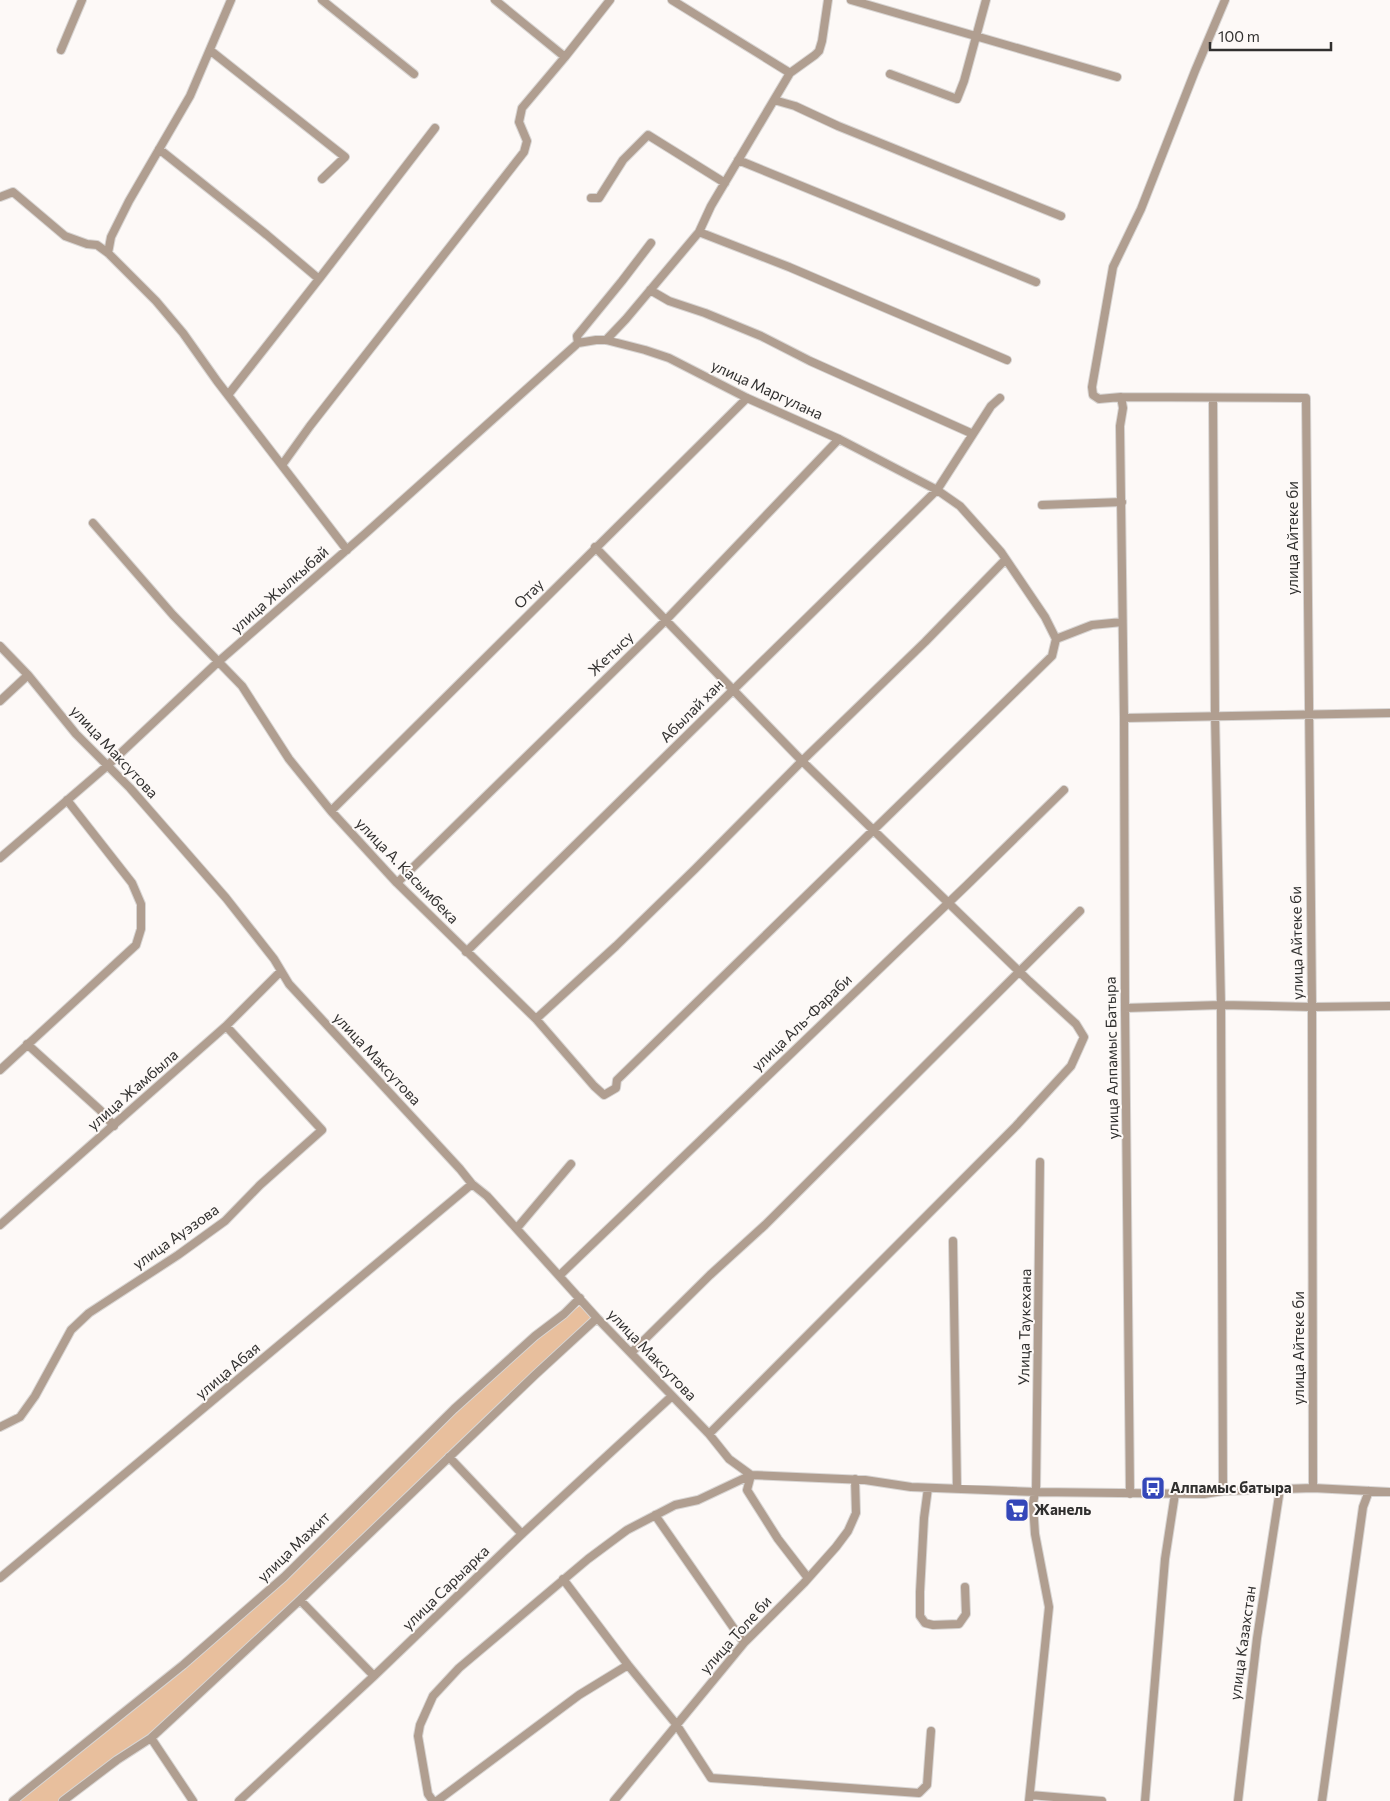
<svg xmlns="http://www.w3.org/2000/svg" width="1390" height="1801" font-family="Commissioner,sans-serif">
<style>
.forest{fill:#e8bf9d}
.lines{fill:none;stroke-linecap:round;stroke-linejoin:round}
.minor-casing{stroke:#d8d5d3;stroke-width:10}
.minor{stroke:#b09e90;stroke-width:8}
.labels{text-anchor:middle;stroke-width:4;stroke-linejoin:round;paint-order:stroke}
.street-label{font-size:15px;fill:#31302f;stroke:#fdf9f7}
.poi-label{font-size:15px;font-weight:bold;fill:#31302f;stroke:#fdf9f7;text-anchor:start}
</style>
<rect width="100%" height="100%" fill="#fdf9f7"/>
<path class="forest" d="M587,1301L599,1315L301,1601L150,1735L61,1801H15L283,1577L536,1336Z"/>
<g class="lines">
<g class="minor-casing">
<path id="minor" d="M322,0L414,74
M495,0L565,57
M672,0L790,73
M851,0L1117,77
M61,50L82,0
M211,51L345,157L322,179
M890,74L957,99L964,81L986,0
M774,100L795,106L838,126L1061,216
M159,149L267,235L319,279L435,128
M738,160L1036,282
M0,197L13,192L65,236L87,244L97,245L108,253L156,301L183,333L217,381L347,550
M591,198H599L623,160L648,135L725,183
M699,232L789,267L1007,360
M108,253L111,237L129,201L190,96L231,0
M650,290L669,301L705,313L761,336L810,361L973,434
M606,340L626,319L699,232L711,206L790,73L815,55L819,51L822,41L828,0
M578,343L577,336L622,281L651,243
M228,395L319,279
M1121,397L1306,398L1312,1007L1313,1488
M1213,398L1215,715L1221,1005L1223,1491
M282,465L310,426L524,152L527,141L519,122L522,108L565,57L610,0
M1042,505L1122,502
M93,523L173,615L242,686L289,759L331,811L397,883L536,1019L594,1086L604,1095L616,1088L617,1080L1052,656L1056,639L1045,617L1001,552L960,506L937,490L839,439L747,398L669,358L645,350L606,340H596L578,343
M595,547L802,761L1029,981L1076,1024L1084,1037L1071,1066L1016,1126L709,1434
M1056,639L1092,625L1122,622
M0,646L28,675L76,734L130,788L226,898L274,959L289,984L460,1169L472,1184L487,1196L597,1318L709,1434L729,1459L751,1475
M0,701L28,675
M1124,718L1390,713
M331,811L747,398
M0,858L107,766L218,662L366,533L578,343
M397,883L665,621L839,439
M466,952L937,490L991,406L1000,398
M1125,1008L1221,1005L1312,1007L1390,1006
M536,1019L616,946L695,869L802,761L925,642L1005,560
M27,1044L100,1110L114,1126
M0,1070L136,945L141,929V904L132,883L67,800
M0,1225L226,1026L281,971
M517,1228L571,1164
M953,1241L957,1489
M560,1275L967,885L1064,790
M632,1352L710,1275L765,1225L1080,911
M0,1427L20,1417L35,1396L71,1330L89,1313L178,1255L225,1221L260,1185L322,1130L226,1026
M449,1457L522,1534
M751,1475L747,1490L778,1539L808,1578
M928,1488L924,1518L920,1592V1616L925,1623L933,1625L959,1624L966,1614L965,1587
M1036,1492L1040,1162
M1130,1494L1125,1008L1124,718L1120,426L1123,408L1121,397L1099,399L1093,395L1092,387L1113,267L1141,209L1195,71L1225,0
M655,1515L744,1643
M0,1578L472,1184
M563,1579L628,1665L676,1724L711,1778L919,1793L927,1785L931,1731
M300,1600L374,1676
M151,1738L193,1801
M1030,1795L1102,1801
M13,1801L183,1665L284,1577L454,1409L535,1336L564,1314L580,1298
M63,1801L117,1760L151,1738L176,1715L300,1600L535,1375L597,1318
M239,1801L374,1676L522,1534L672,1396
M433,1801L428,1794L418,1736L420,1725L433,1696L459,1668L588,1559L627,1530L675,1505L698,1500L751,1475L865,1480L911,1487L1036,1492L1204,1494L1223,1491L1313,1488L1390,1492
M437,1801L579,1695L628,1665
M614,1801L744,1643L804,1583L836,1547L848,1531L856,1513L855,1479
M1029,1801L1049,1607L1035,1534L1033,1504L1035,1492
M1145,1801L1165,1559L1175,1494
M1238,1801L1257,1638L1280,1489
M1322,1801L1363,1507L1369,1491"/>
</g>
<use href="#minor" class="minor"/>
</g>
<defs>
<g id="bus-square" transform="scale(1.25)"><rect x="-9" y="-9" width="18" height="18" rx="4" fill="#3447b9" stroke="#fdf9f7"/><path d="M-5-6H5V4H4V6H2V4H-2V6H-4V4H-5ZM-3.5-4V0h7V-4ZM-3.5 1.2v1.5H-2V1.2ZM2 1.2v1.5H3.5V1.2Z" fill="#fff"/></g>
<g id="supermarket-square" transform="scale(1.25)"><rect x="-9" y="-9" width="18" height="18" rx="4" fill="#3447b9" stroke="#fdf9f7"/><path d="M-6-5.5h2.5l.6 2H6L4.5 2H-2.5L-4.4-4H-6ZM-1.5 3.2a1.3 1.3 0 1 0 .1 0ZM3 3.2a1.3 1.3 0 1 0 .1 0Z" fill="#fff"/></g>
</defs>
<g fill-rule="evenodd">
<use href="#bus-square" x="1153" y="1488"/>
<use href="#supermarket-square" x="1017" y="1510"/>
</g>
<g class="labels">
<g class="street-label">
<text transform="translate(767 390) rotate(25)" y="5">улица Маргулана</text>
<text transform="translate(1293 538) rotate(-90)" y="5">улица Айтеке би</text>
<text transform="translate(280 590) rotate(-41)" y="5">улица Жылкыбай</text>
<text transform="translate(529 594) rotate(-45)" y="5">Отау</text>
<text transform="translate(611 654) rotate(-44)" y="5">Жетысу</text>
<text transform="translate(692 711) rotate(-45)" y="5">Абылай хан</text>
<text transform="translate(114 752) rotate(47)" y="5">улица Максутова</text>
<text transform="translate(407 871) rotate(46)" y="5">улица А. Касымбека</text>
<text transform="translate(1297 943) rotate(-91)" y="5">улица Айтеке би</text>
<text transform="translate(802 1023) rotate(-44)" y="5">улица Аль-Фараби</text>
<text transform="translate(1112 1058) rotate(-91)" y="5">улица Алпамыс Батыра</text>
<text transform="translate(377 1059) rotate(47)" y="5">улица Максутова</text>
<text transform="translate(133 1090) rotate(-41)" y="5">улица Жамбыла</text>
<text transform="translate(176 1237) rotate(-35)" y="5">улица Ауэзова</text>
<text transform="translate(1025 1327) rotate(-89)" y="5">Улица Таукехана</text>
<text transform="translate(1299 1348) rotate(-90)" y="5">улица Айтеке би</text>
<text transform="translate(652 1355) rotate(46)" y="5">улица Максутова</text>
<text transform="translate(228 1371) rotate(-40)" y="5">улица Абая</text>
<text transform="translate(294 1547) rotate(-44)" y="5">улица Мажит</text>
<text transform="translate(446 1588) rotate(-44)" y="5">улица Сарыарка</text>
<text transform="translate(736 1635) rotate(-48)" y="5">улица Толе би</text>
<text transform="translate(1243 1643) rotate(-82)" y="5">улица Казахстан</text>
</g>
<g class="poi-label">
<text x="1170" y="1493">Алпамыс батыра</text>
<text x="1034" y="1515">Жанель</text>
</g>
</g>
<path d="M1210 42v8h121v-8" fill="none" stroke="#31302f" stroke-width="2.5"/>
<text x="1218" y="42" font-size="15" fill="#31302f" stroke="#fdf9f7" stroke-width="4" paint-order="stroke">100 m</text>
</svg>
